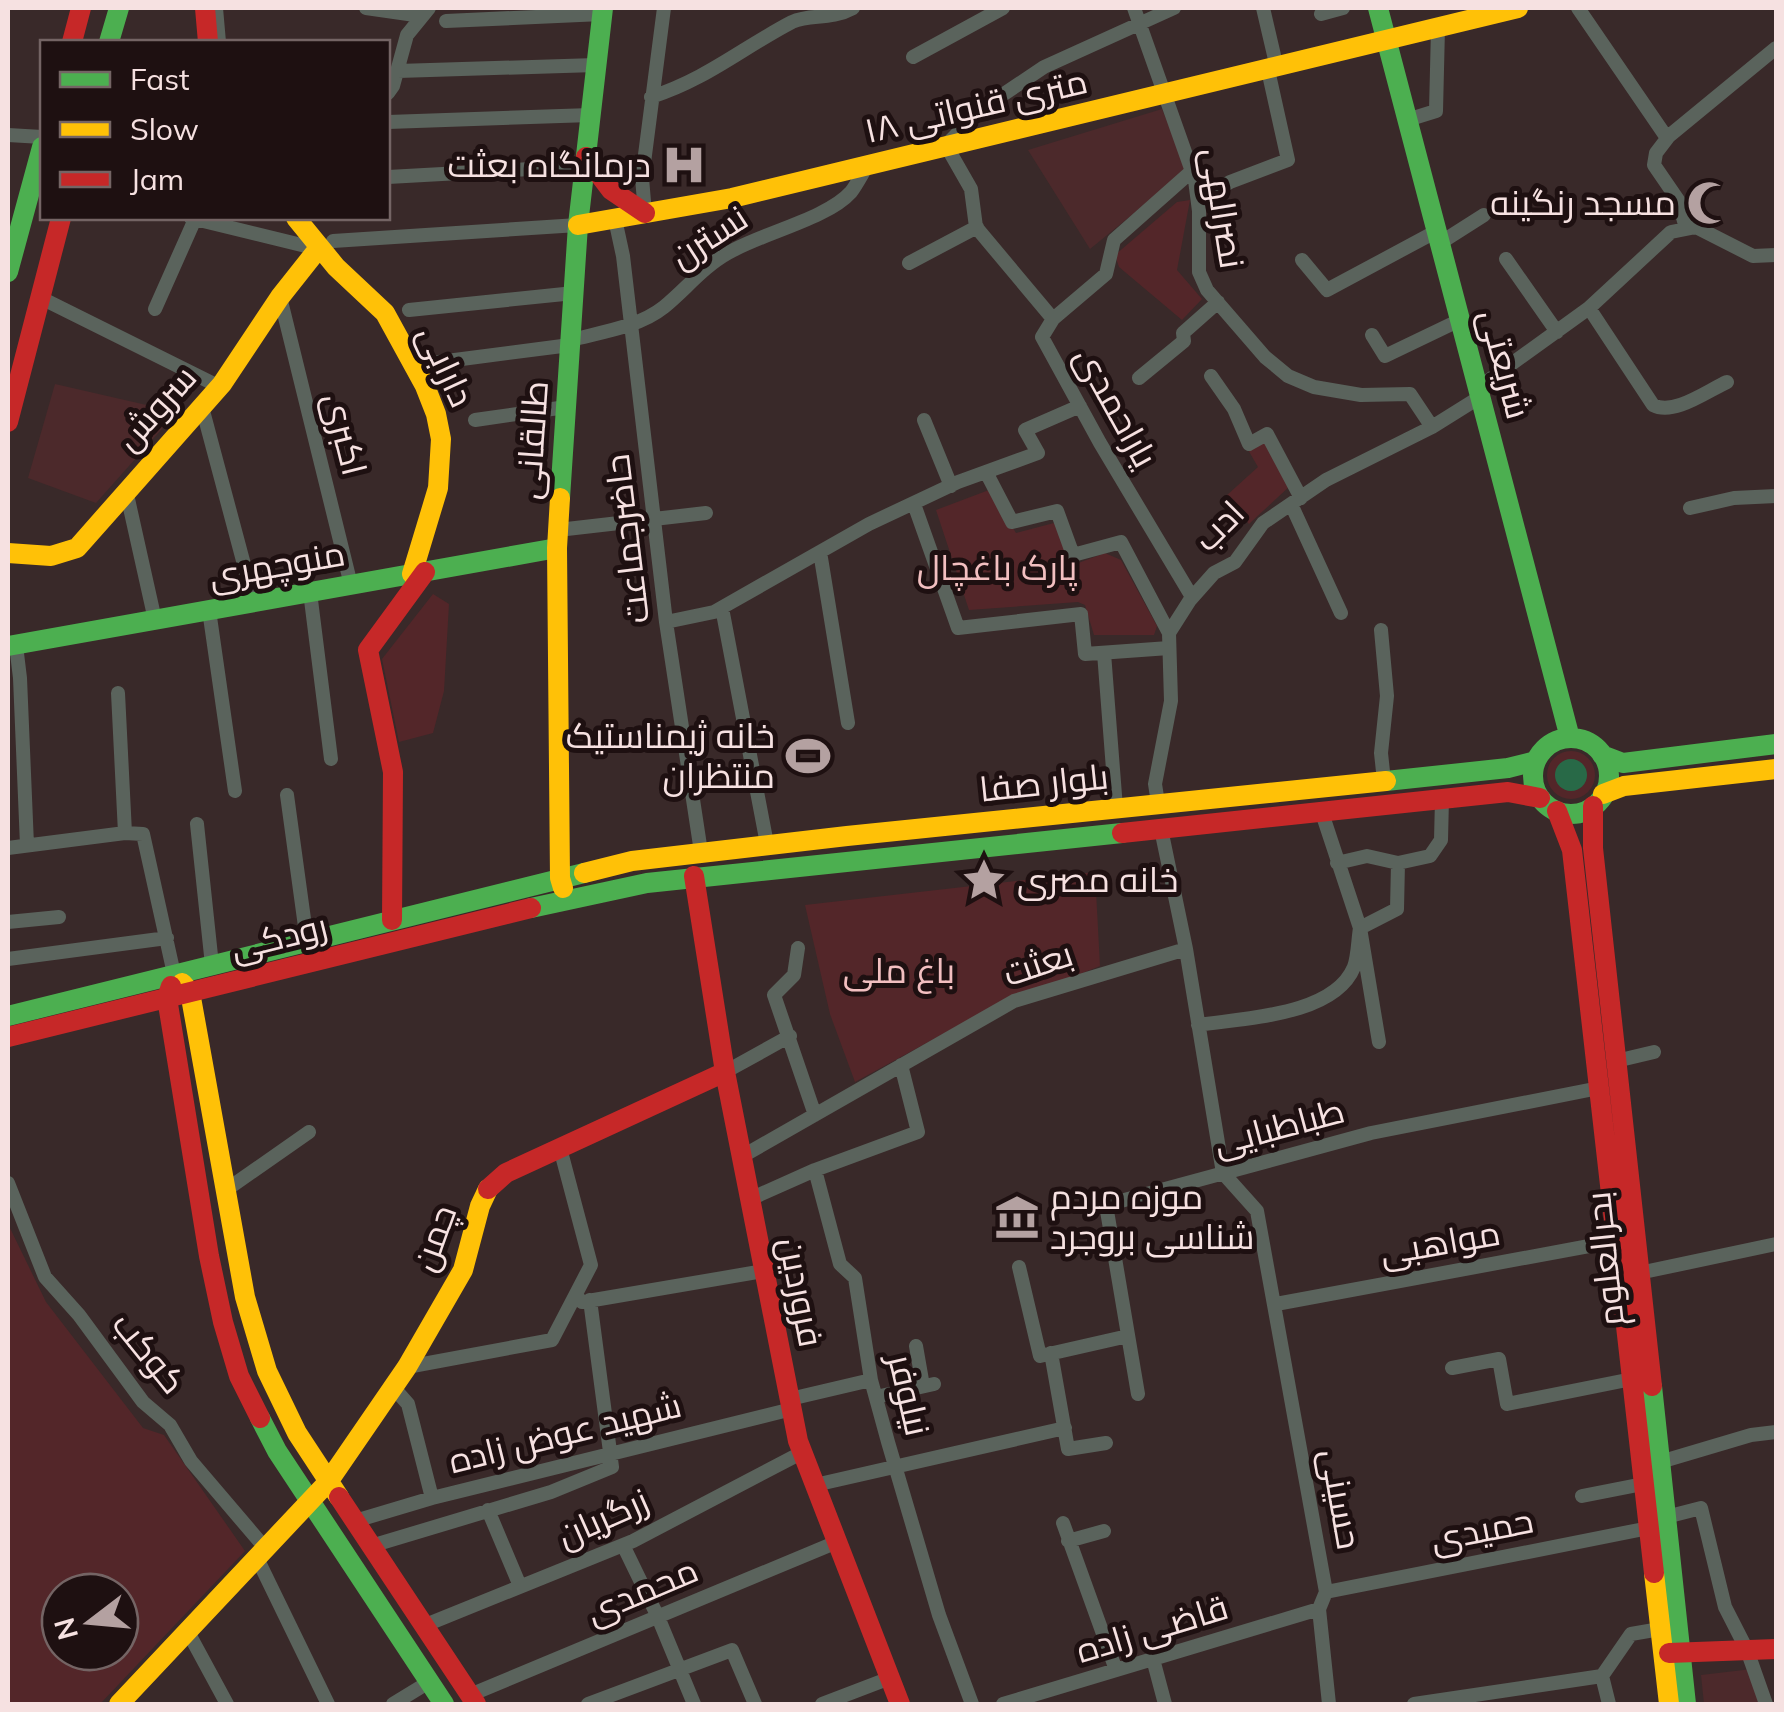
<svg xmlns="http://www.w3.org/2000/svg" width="1784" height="1712" font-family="Mulish,Cairo,sans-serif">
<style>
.built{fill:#4c292b}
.green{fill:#532629;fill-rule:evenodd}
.water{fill:#286947}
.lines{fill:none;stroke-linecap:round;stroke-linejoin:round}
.street{stroke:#5a635c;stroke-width:14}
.fast{stroke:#4caf50;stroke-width:20}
.slow{stroke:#ffc107;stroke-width:20}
.jam{stroke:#c62828;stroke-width:20}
.labels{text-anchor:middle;stroke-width:10;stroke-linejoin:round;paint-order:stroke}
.street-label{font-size:35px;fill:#f6e1e1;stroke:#1e1011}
.poi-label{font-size:35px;fill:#f6e1e1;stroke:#1e1011;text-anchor:end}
.park-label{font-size:35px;fill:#f2bfc0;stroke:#1e1011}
</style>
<rect width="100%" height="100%" fill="#392929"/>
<path class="built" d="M1162,109L1187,170L1090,249L1028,150Z
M55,384L177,412L96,503L28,478Z
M1752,1669L1764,1704H1704L1701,1675Z"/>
<path class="green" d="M1190,200L1177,270L1202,299L1182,320L1119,267L1115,255L1177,202Z
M1266,442L1291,485L1249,524L1226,496L1258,467L1247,448Z
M989,490L1016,533L1054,523L1073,565L1105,553L1121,560L1157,626L1154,635H1094L1085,605L1078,602L969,610L936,510Z
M433,594L449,604L444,691L433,733L399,742L382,659Z
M1547 775a24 24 0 1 1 48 0a24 24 0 1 1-48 0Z
M1095,872L1100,966L976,1016L855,1082L830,1014L805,905Z
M8,1224L46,1302L143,1428L164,1435L245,1551L100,1704H8ZM60,1592H120V1652H60Z"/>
<path class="water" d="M1555 775a16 16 0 1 1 32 0a16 16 0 1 1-32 0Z"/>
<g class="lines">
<path class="street" d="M216,8L219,42
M366,8L422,16
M1134,8L1195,180L1199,211V272L1207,290L1265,357L1288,376L1314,387L1361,395L1410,394L1432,427
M1263,8L1277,68
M1578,8L1667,138
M1321,14L1343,8
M446,21L602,14
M913,57L1003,8
M398,71L596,65
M388,93L393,86L407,35L429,8
M651,97C707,79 742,48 792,22C811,13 829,21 853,8
M1407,120L1436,111L1438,28
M388,122L591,115
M8,135L42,137
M948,143L980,110L1044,67L1174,8
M947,147L971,189L976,227L1053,319L1042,337L1100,443L1192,597
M388,177L585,166
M1198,201L1230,182L1288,160L1268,70
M645,213L642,178L664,8
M191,218L318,249
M615,219L623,256L666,622L701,852
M1686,228L1678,200L1654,165L1656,153L1669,136L1776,48
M333,241L578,225
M1440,243L1484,215
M1506,259L1557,332
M1302,260L1327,290L1437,231
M909,263L977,227
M39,297L220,387
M280,297L351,585
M1589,308L1653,405C1674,416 1707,391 1727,382
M155,309L195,219
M409,310L574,293
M1053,319L1106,274L1114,240L1193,170
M1372,335L1385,356L1460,320
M571,340C602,332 639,327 664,307C686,289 703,267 728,253C762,233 827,219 851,192C857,184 862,174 867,166
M439,362L570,345
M1211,376L1234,409L1249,444L1267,434L1301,498
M1139,378L1184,341L1183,333L1218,302
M1478,388L1589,308L1671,232L1696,227L1753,256L1776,255
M202,407L254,602
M475,420L566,407
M924,420L951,486
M986,472L1012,522L1057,511L1073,555L1121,542L1169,633
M126,490L155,620
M914,504L958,628L1081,614L1085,654L1169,648
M1291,504L1341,613
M1690,508L1734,498L1776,496
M558,530L706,513
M820,552L848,723
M310,592L331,759
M722,608L767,844
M209,610L235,791
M666,622L714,612L869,524L958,482L1038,453L1025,430L1080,406
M1381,630L1387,696L1381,753L1384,781
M16,645L20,678L27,845
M1104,653L1116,808
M118,693L125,833
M287,795L307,941
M1158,803L1155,784L1171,701L1169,633L1190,600L1214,573L1235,562L1263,523L1326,480L1432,427L1480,397
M1322,813L1360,928L1379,1042
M197,824L212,965
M1161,829L1186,949L1223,1173
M8,848L125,833L143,834L174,974
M1337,863L1367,856L1398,863L1430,856L1441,840L1442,799
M8,922L59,917
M798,948L794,975L774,995L815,1115
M8,959L167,938
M1198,1025C1243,1018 1334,1016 1354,967C1358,956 1358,940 1360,928L1397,909L1398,863
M1616,1061L1654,1052
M725,1072L790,1036
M741,1157L1014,1001L1186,949
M815,1170L918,1132L901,1065
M1223,1173L1257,1211L1326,1592L1319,1609L1329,1704
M8,1183L45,1277L79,1315L143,1402L170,1425L191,1461L266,1549
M226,1190L309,1132
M750,1199L815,1170L840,1264L855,1278L871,1380L888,1442L939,1615L972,1704
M1019,1267L1040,1356L1128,1336
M1639,1273L1776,1244
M582,1302L764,1271
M1276,1304L1616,1241
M916,1346L923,1386
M1051,1353L1068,1449L1106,1443
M407,1367L552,1340L591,1265L560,1148
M1452,1368L1499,1359L1507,1404L1632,1379
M393,1387L408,1404L432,1498
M1138,1394L1106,1205L1371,1133L1599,1088
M876,1397L934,1384
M790,1399L871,1380
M1660,1462L1751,1435L1776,1432
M815,1485L1065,1428
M1582,1496L1643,1484
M488,1510L520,1586
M1666,1517L1701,1508L1725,1607L1747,1650L1766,1704
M355,1521L432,1498L792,1409
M1063,1523L1116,1670
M1068,1541L1104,1531
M623,1545L658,1617L694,1704
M371,1546L551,1492L612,1467L590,1300
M257,1558L328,1704
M1326,1592L1649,1528
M423,1626L633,1541L803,1452
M188,1632L227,1704
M1153,1659L1165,1704
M1602,1676L1609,1704
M470,1695L837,1542
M393,1704L429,1682
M588,1704L732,1650L755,1704
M822,1704L890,1678
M1003,1704L1319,1609
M1414,1704L1602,1676L1631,1634L1660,1629"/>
<path class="fast" d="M1378,8L1570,738
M109,42L119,8
M8,272L42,147
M560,498L578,225L603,8
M8,646L557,548
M1533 776a38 38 0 1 1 76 0a38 38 0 1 1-76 0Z
M1602,755L1623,763L1776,744
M1386,781L1508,768L1536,761
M531,908L647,883L1122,833
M8,1016L584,873
M1652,1386L1686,1704
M260,1418L277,1451L444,1704"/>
<path class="slow" d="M296,218L336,267L385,313L425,386L436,414L441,439L438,488L412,574
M578,225L732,198L1518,8
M560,498L557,548L560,878L563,888
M8,553L51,556L77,548L222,384L280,297L318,249
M1603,794L1624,786L1776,769
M584,873L632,861L847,836L1386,781
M182,983L190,992L245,1297L267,1371L297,1433L339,1497
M1654,1573L1669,1704
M119,1704L328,1482L407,1367L463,1270L480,1206L488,1189"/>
<path class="jam" d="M205,8L208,42
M72,42L81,8
M586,157L611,190L645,213
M8,422L61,218
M1593,806V848L1652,1386
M1557,811L1572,850L1654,1573
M1122,833L1508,792L1540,798
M694,876L725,1072L798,1441L900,1704
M392,920L393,772L368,650L425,572
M171,986L167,998L209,1256L223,1322L239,1376L260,1418
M8,1037L531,908
M488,1189L506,1173L725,1072
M339,1497L476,1704
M1669,1653L1776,1649"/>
</g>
<defs>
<g id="hospital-bare" transform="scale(3.45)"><path d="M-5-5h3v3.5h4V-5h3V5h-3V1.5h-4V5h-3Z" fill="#b4a1a1" stroke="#1e1011" stroke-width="2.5" paint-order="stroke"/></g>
<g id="mosque-bare" transform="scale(3.45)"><path d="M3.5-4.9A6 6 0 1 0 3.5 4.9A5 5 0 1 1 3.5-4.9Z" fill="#b4a1a1" stroke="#1e1011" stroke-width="2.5" paint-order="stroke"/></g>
<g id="stadium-bare" transform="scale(3.45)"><path d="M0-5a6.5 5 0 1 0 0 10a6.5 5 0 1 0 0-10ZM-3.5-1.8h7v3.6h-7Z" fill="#b4a1a1" stroke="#1e1011" stroke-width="2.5" paint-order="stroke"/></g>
<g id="sight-bare" transform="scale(3.45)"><path d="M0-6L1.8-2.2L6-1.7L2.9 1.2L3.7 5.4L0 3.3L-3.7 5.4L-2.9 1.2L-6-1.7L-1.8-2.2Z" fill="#b4a1a1" stroke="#1e1011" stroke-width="2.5" paint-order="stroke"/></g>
<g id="museum-bare" transform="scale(3.45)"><path d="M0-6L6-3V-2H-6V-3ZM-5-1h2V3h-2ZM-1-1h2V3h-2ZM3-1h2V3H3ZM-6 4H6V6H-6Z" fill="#b4a1a1" stroke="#1e1011" stroke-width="2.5" paint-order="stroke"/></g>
</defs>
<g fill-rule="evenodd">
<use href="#hospital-bare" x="684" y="165"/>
<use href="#mosque-bare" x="1709" y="203"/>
<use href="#stadium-bare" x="808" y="756"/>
<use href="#sight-bare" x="984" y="880"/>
<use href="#museum-bare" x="1017" y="1217"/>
</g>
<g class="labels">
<g class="street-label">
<text transform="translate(976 106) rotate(-13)" y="12">۱۸ متری قنواتی</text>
<text transform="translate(1223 208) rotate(81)" y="12">نصرالهی</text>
<text transform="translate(709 237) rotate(-33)" y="12">نسترن</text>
<text transform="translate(1505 364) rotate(75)" y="12">شریعتی</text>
<text transform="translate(446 366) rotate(65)" y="12">دارابی</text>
<text transform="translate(1116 407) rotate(61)" y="12">یاراحمدی</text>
<text transform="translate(156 408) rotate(-48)" y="12">سروش</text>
<text transform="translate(345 434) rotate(76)" y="12">اکبری</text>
<text transform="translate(532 440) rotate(-86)" y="12">طالقانی</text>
<text transform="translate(1219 526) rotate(-45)" y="12">ادب</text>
<text transform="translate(627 539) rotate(-97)" y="12">حاضرجماعت</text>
<text transform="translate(277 565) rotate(-10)" y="12">منوچهری</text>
<text transform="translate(1044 783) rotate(-6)" y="12">بلوار صفا</text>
<text transform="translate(279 937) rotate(-14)" y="12">رودکی</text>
<text transform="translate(1038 964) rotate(-19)" y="12">بعثت</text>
<text transform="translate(1279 1127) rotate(-15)" y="12">طباطبایی</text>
<text transform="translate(434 1238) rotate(-70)" y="12">چمن</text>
<text transform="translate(1440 1243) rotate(-10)" y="12">مواهبی</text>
<text transform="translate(1605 1259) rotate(-96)" y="12">بحرالعلوم</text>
<text transform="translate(801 1292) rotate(79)" y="12">فروردین</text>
<text transform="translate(149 1353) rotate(51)" y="12">کوکب</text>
<text transform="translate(909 1395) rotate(77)" y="12">نیلوفر</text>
<text transform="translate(565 1433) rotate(-14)" y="12">شهید عوض زاده</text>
<text transform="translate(1341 1499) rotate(80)" y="12">حسینی</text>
<text transform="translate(603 1518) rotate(-24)" y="12">زرگریان</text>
<text transform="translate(1482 1530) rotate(-11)" y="12">حمیدی</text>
<text transform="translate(642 1591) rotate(-23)" y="12">محمدی</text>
<text transform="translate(1152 1629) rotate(-17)" y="12">قاضی زاده</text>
</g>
<g class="poi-label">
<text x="651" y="177">درمانگاه بعثت</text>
<text x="1676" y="215">مسجد رنگینه</text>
<text x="775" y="748">خانه ژیمناستیک<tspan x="775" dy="40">منتظران</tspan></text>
<text x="1017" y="892" text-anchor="start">خانه مصری</text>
<text x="1050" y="1209" text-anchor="start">موزه مردم<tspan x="1050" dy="40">شناسی بروجرد</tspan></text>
</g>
<g class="park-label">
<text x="997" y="580">پارک باغچال</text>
<text x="899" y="983">باغ ملی</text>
</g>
</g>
<rect width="1784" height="1712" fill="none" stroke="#f6e1e1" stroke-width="20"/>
<rect x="40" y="40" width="350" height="180" fill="#1e1011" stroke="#746464" stroke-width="2.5"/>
<rect x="60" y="72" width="50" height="15" fill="#4caf50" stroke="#746464" stroke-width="2.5"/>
<text x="130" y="90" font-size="30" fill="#f6e1e1">Fast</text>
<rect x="60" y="122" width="50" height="15" fill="#ffc107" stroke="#746464" stroke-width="2.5"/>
<text x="130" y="140" font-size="30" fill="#f6e1e1">Slow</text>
<rect x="60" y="172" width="50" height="15" fill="#c62828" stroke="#746464" stroke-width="2.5"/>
<text x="130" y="190" font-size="30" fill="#f6e1e1">Jam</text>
<g transform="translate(90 1622) rotate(254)"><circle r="48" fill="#1e1011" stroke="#746464" stroke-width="2.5"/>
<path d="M0-8L18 38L0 25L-18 38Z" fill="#b4a1a1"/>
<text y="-15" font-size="28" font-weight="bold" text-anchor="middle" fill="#f6e1e1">N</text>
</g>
</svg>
